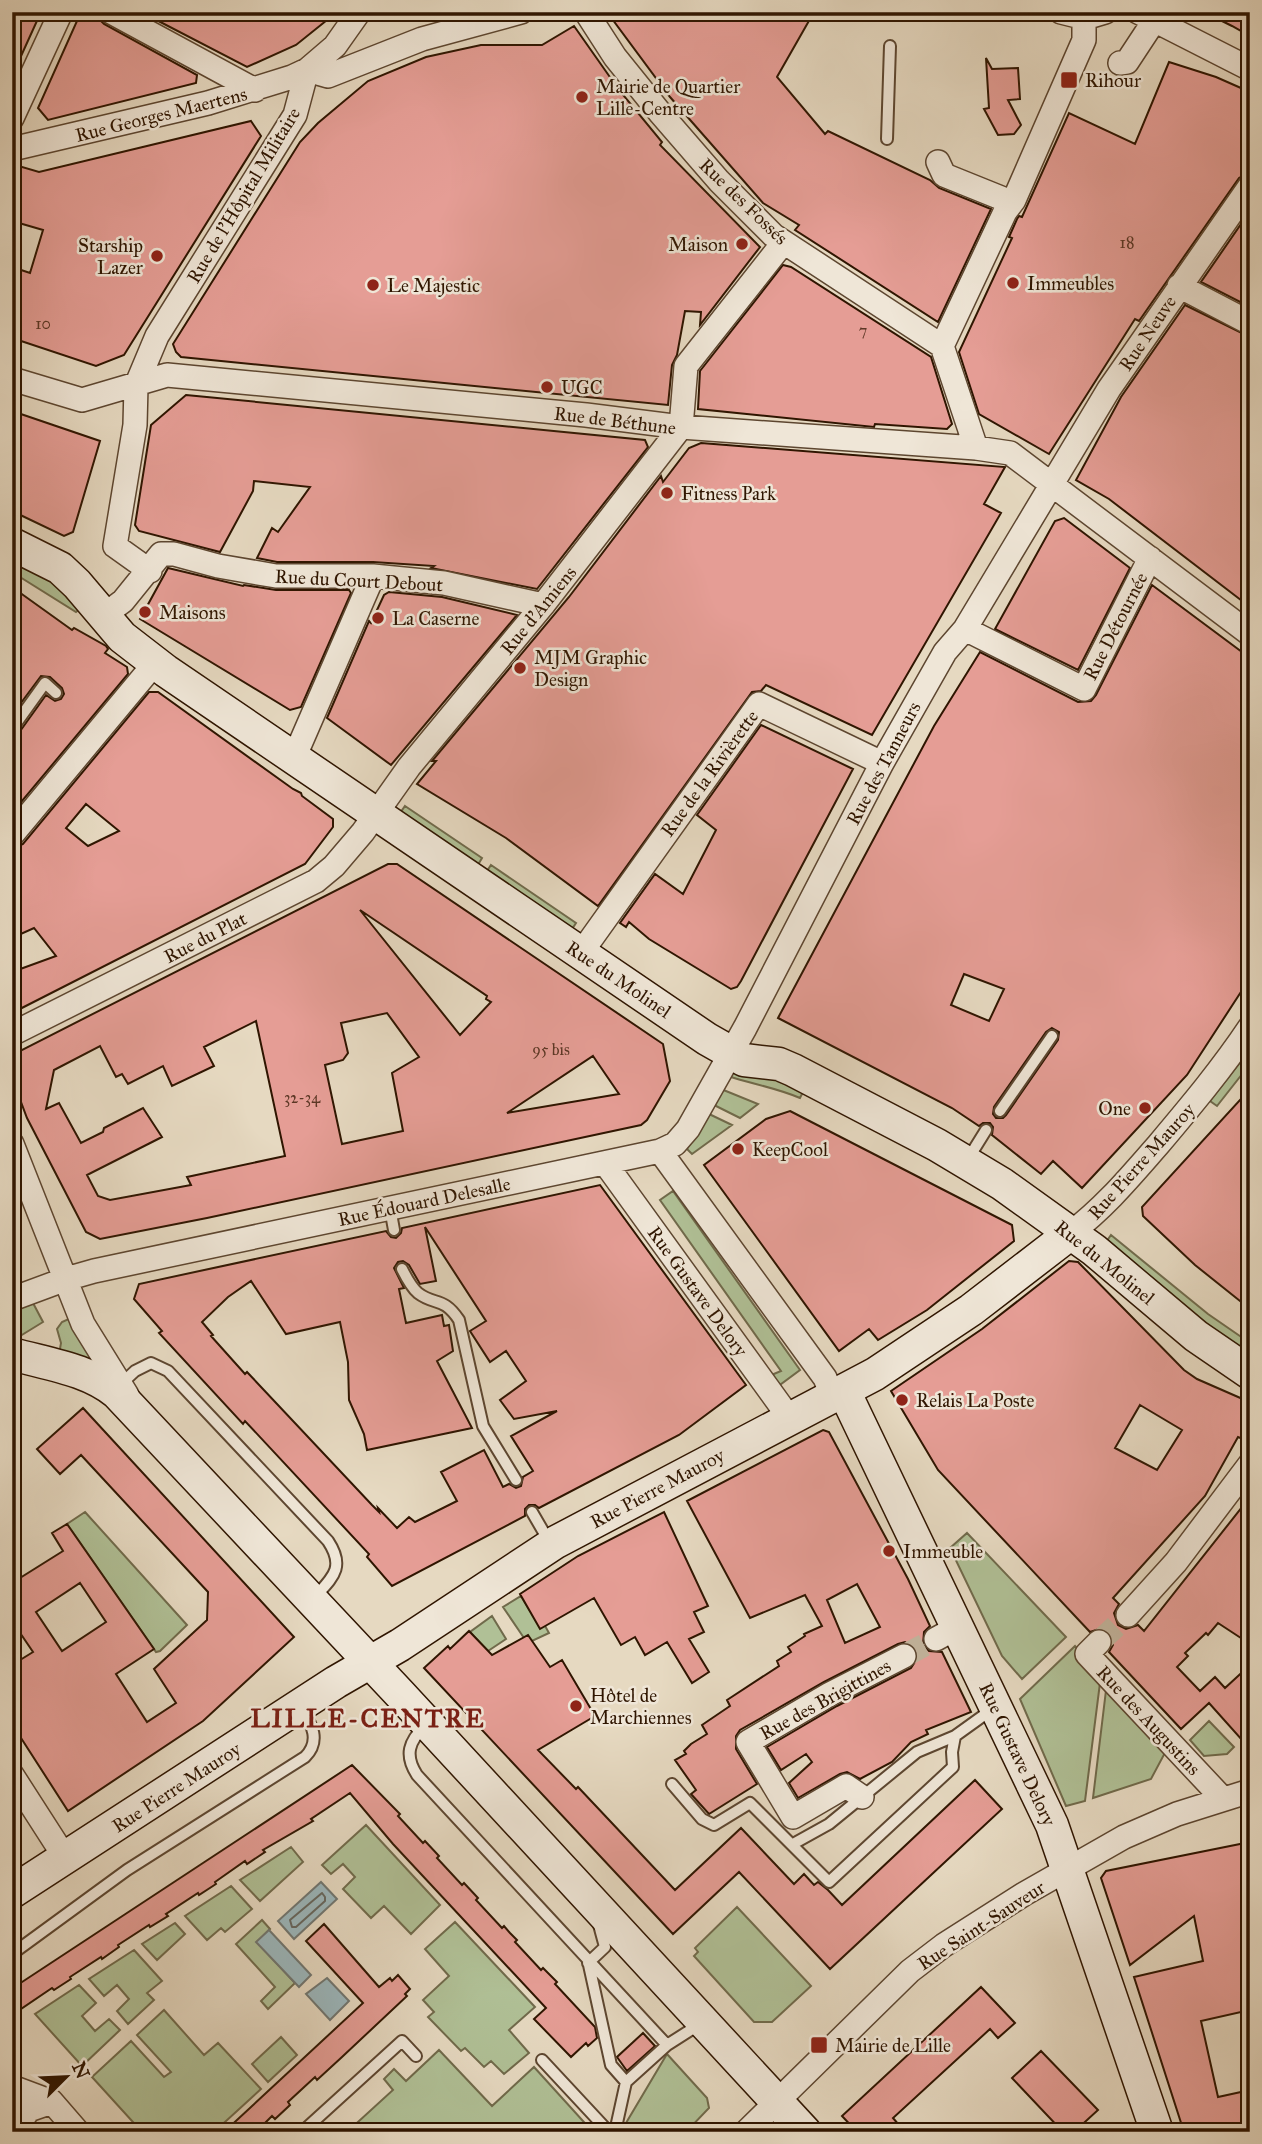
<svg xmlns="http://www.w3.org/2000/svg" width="1262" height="2144" font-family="'IM FELL Great Primer',serif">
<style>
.green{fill:#b0c096;stroke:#706a4b;stroke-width:2}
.water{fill:#9bb7bd;stroke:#707671;stroke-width:2}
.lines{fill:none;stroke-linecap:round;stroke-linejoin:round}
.shore{stroke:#65665e;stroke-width:2}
.building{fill:#e59d95;stroke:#2f1500;stroke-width:2;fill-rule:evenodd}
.street-tunnel{stroke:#c1b29a;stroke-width:23;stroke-dasharray:23 11;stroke-linecap:butt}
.lane-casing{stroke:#5d4630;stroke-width:14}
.street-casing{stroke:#5d4630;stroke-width:26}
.secondary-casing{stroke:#2f1500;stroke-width:35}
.lane{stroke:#efe6d7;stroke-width:10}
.street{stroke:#efe6d7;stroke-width:23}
.secondary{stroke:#efe6d7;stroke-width:32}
.poi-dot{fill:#8f2418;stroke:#efe6d7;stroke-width:2.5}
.labels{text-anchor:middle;stroke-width:5;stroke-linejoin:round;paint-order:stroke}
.number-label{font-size:16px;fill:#5c3725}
.poi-label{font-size:19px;fill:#2f1500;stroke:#efe6d7;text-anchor:start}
.street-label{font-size:19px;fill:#2f1500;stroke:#efe6d7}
.district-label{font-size:26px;font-weight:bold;letter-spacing:2px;fill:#7a1f14;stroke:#efe6d7}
</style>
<rect width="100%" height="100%" fill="#e6d9c1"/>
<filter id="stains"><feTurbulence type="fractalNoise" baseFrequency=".00286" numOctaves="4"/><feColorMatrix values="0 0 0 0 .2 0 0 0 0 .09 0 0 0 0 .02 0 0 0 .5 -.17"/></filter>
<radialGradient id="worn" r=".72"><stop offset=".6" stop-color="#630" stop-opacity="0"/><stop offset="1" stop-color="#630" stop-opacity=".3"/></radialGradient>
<path class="green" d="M12,556L50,574L85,605L76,612L12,572Z
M405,806L482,858L476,868L398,816Z
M491,865L576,923L570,932L485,874Z
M1249,1051L1250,1064L1217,1106L1210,1101Z
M733,1066L806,1086L800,1098C777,1088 752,1084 728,1076Z
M721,1089L758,1104L740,1118L712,1104Z
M707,1113L732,1125L692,1154L687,1149Z
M673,1191L800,1370L777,1387L769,1376L781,1371L660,1200Z
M1111,1235L1208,1314L1250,1343L1247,1349L1236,1350L1104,1245Z
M33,1303L43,1322L12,1341V1310Z
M73,1317L97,1361L58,1360L61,1343L57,1329L62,1322Z
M85,1512L187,1625L160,1651L156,1652L67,1524Z
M967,1533L1066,1637L1022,1679L1002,1656L950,1548Z
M521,1596L530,1611L535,1608L549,1633L532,1641L524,1638L503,1607Z
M492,1616L506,1639L488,1651L470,1632Z
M1075,1646L1101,1675L1085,1801L1066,1806L1020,1699Z
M1107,1682L1167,1749L1151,1779L1093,1798Z
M1209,1721L1234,1747L1227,1754L1204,1756L1190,1740Z
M366,1825L440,1905L411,1934L384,1906L371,1918L343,1889L355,1877L343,1864L331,1874L322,1865Z
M291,1847L303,1862L260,1901L240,1880Z
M231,1886L252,1909L225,1932L221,1928L207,1940L185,1916Z
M737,1907L811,1986L772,2022H754L694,1956L698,1952L695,1948Z
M262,1920L270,1929L257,1942L295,1983L268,2009L261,2001L275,1987L236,1944Z
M455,1922L535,2007L509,2030L529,2053L504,2074L491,2061L484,2067L465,2048L461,2051L428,2017L434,2012L423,2000L449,1976L425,1949Z
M175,1923L185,1934L157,1960L142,1944Z
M134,1950L162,1981L147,1993L154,2000L128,2024L117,2011L129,1999L117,1985L104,1996L89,1979Z
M79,1985L96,2003L82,2016L95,2031L109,2019L120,2030L82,2066L35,2014Z
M164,2010L204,2055L218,2043L261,2089L214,2132H142L92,2077L131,2041L164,2077L171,2072L137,2035Z
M281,2037L297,2055L268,2082L252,2064Z
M439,2050L492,2106L534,2067L593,2132H347L393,2090L384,2079L394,2069L406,2081Z
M667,2054L707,2098L709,2108L686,2132H627L626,2123Z"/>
<path class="water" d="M321,1882L337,1899L294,1939L278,1921Z
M269,1930L311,1975L299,1987L256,1942Z
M327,1978L349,2001L330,2020L306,1994Z"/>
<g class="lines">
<path class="shore" d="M322,1893L325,1897V1901L296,1927H292L290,1920Z"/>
</g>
<path class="building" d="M12,12H41L12,76Z
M81,12H97L99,19L104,24L197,75L196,83L48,120L38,108Z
M141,12H337L296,45L247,67Z
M607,12H814L777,77L825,134L828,131L930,180L939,188L991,209L938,322L795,230L799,225L763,203L670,97Z
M1204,12H1250V36L1232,26Z
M574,26L619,90L662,142L660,145L760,247L700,325L701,312L685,311L677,355L672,365L668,405L181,357L176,352L173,344L300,142L318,123L368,81L426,57L481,45H542Z
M986,58L992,69L1018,68L1020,99L1008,100L1021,125L1014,134L998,135L984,109L989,108Z
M1169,62L1216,77L1250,92V172L1239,178L1139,321L1135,319L1049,454L979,414L959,352L1012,238L1009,237L1017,219L1019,216L1022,217L1069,113L1135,144Z
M251,121L261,136L124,355L96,366L12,338V267L30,273L43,230L12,221V164L39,172Z
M1250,211V257L1245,266L1250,268V307L1201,282Z
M783,265L791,267L931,357L952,424L947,429L875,424L874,427L698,409L700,371Z
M1185,305L1250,337V607L1109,499L1076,480L1121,397Z
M186,395L645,440L648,447L537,589L431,568L434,566L373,562H277L257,558L272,528L278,532L310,487L254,481L253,491L220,552L139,531L135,525L151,425Z
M12,411L100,441L73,532L64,536L12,511Z
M701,443L1005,467L984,504L1001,513L872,735L766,685L761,691L752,692L598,906L506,838L417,784L436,761H432L569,597L661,476L663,482L689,448Z
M1064,518L1130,568L1078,670L995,629L1055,521Z
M168,568L243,586L244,585L276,590H349L351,593L301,707L290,710L140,619Z
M1152,585L1250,658V978L1187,1075L1082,1188L1053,1161L1041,1174L992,1135L993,1127L990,1123H983L979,1126L952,1108L778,1018L934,726L980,652L1078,702L1091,701L1096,695ZM964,974L1004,989L989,1021L951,1005ZM1052,1028L1059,1032L1058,1040L1006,1115L1003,1118H996L993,1114L994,1107L1046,1032Z
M12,587L72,630L74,628L106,646L108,649L105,653L127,667L128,674L12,813V737L18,734L46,695L55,701L61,699L64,694L62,688L50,677L41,676L12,715Z
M389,592L442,597L517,615L391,765L327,718L369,621L371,623L384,595Z
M149,692H158L293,789L301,793L302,796L333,819V827L305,864L12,1013V972L56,956L34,928L12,938V849L23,844ZM86,804L119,831L88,846L66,828Z
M761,725L853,769L741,981L737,987L731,989L649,939L629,922L626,927L620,923L655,874L683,894L716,830L697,815Z
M388,864H397L663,1044L670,1081L647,1120L641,1125L207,1218L100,1239L86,1232L27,1118L12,1078V1055ZM360,910L487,996L486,999L491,1002L460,1035ZM387,1013L419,1057L392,1073L403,1131L342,1144L325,1065L343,1060L348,1053L341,1023ZM256,1021L285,1156L187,1177L191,1185L110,1200L98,1196L87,1175L162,1137L143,1108L104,1128L103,1132L81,1143L59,1103L46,1109L54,1070L100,1046L116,1077L122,1074L128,1084L163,1066L172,1086L214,1066L204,1047ZM593,1056L619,1094L507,1113Z
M1250,1089V1309L1195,1265L1143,1216L1142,1207Z
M790,1111L1012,1225L1014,1241L927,1310L878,1340L869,1329L839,1351L704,1165L766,1119Z
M600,1185L746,1385L679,1435L539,1508L535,1505H529L525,1509V1516L392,1586L367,1557L369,1554L245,1421L243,1424L159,1333L162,1331L134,1299L139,1284L386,1231L391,1237L396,1238L401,1233L402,1228ZM425,1227L486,1321L470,1331L490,1362L506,1351L526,1381L500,1400L514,1419L557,1411L511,1436L533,1471L523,1477L521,1486L516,1488L509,1484L503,1487L484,1450L441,1472L457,1501L415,1522L409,1517L397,1528L378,1508L379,1512L372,1505L247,1372L245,1374L211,1336L213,1335L202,1322L228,1297L251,1281L286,1334L340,1322L348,1362L349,1400L364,1434L367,1450L472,1428L437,1361L453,1351L449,1325L444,1326L442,1315L406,1323L399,1289L404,1288L394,1268L398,1262L403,1261L409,1265L420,1284L436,1281Z
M1069,1261L1078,1262L1184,1370L1197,1379L1245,1400L1248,1441L1238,1437L1205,1496L1113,1598L1119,1604L1114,1613L1118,1625L1126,1629L1138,1625L1144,1631L1250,1497V1644L1218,1623L1208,1635L1206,1633L1185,1653L1188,1656L1177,1667L1200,1691L1215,1677L1225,1688L1250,1665V1749L1209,1703L1181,1729L1109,1652L1113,1645L1109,1633L1102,1628L1090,1632L938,1470L891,1391L982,1329ZM1140,1405L1182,1430L1157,1470L1115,1448Z
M83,1408L294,1637L203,1721L68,1811L12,1724V1665L33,1652L12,1621V1583L63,1551L52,1533L67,1524L154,1649L116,1674L147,1722L176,1703L154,1669L207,1620L208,1592L81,1455L60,1474L37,1449ZM80,1583L106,1622L62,1651L36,1612Z
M823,1430L829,1432L908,1579L930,1626L924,1632L923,1645L929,1651L942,1652L971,1712L926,1730L928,1734L911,1742L892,1762L860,1779L847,1772L840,1774L798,1798L789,1783L812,1762L806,1754L781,1770L767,1747L837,1706L911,1668L918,1657L916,1649L905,1642L898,1644L824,1682L740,1730L736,1736V1749L757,1784L709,1814L691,1794L696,1790L675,1760L686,1754L684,1751L691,1744L707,1734L702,1725L730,1706L727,1700L779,1666L777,1661L791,1652L788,1647L805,1636L804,1634L822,1626L805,1595L750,1618L687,1501ZM857,1584L880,1627L845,1643L827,1600Z
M664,1512L708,1606L694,1612L704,1632L689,1639L709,1672L692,1683L667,1642L645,1655L635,1637L621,1645L594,1598L540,1629L520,1594L578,1556Z
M469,1631L492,1655L528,1635L550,1667L562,1660L595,1716L538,1750L576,1789L578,1787L675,1890L741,1828L794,1884L804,1874L814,1885L818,1882L828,1890L842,1905L975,1780L1002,1809L830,1969L739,1872L673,1934L424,1668L448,1646L450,1649Z
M352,1765L400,1814L398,1816L423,1843L425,1841L439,1856L437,1858L462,1885L464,1883L478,1898L476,1900L502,1928L504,1926L510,1933L517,1940L515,1942L541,1970L543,1968L557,1982L555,1984L595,2027L597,2038L588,2046L586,2043L571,2057L534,2019L546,2008L393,1844L350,1793L311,1819L313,1821L263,1850L265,1852L247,1864L245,1861L215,1882L216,1884L199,1895L198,1893L166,1914L168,1916L150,1927L149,1925L118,1945L119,1947L102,1959L101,1957L70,1977L71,1979L54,1990L52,1988L12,2015V1991L20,1986L19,1984Z
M1250,1842V2010L1201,2021L1218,2097L1250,2090V2132H1184L1134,1977L1203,1961L1194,1916L1130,1965L1101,1878L1106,1871Z
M324,1924L379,1987L390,1978L392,1981L398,1975L410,1989L405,1994L407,1996L342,2057L317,2080L315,2077L288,2102L290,2105L275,2119L272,2116L256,2132H224L363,2003L306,1941Z
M981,1987L1015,2023L998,2038L990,2029L893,2118L905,2132H857L842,2116Z
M643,2033L655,2046L627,2071L617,2057Z
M1041,2051L1098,2110L1074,2132H1063L1012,2078Z"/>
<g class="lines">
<path class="street-tunnel" d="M1099,1642L1128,1615
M904,1656L936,1639"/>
<g class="lane-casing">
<path id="lane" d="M887,139L890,46
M12,729L45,683L56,693
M1000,1111L1052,1036
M968,1159L986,1130
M390,1208L394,1230
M402,1269C406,1277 411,1287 418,1293C435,1306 443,1296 459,1320L483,1426L516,1480
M120,1385L135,1371L151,1363L168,1371L328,1541C346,1568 332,1578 314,1598
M532,1512L550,1543
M425,1726C409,1741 404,1755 417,1775L667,2045L700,2024
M955,1736L994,1708
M672,1784L702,1819L714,1825L750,1803L829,1882L953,1767L952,1752L955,1736L917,1752L829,1824L793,1844
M12,1954L127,1870L305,1757C321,1741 312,1725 302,1708
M588,1963L605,1947L599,1925
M589,1965L611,2065L626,2082L615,2132
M542,2060L609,2132
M626,2082L667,2045
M302,2132L402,2041L416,2056"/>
</g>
<g class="street-casing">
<path id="street" d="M111,12L255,90
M586,12L615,57L661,114L719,181L773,235L942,346
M1061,12L1085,18L1105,12
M1138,12L1250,69
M1120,63L1127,62L1154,21
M307,70L328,76L422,39L521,12
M12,118L61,12
M12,149L208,103L292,77L307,70L335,46L359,12
M938,162L944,175L1011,202
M1179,286L1250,323
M12,379L82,400L167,375L586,415L681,427L976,448L1010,453L1250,634
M976,448L942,346L1005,212L1014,200L1084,40V26
M150,571L115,546L135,425L136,386L157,336L295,115L307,70
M103,616L123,601L161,554H174L218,566L276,576H373L444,583L543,605
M965,629L1084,689L1150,558
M294,758L373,576
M12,835L155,663
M581,953L759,704L882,763
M12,1034L316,881L334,866L363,832L409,767L543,605L681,427L686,366L783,243
M12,1144L83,1324L127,1395
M660,1151L825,1378L830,1390
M605,1163L791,1420
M1071,1233C1106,1206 1129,1178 1158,1145C1190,1107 1222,1069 1250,1027
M12,1299L66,1279L94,1271L660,1151L675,1144L688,1129L745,1028L882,763L945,652L965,629L1109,389L1250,186
M1128,1615L1176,1562L1250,1464
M936,1639L958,1627
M1099,1642L1087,1654L1223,1799
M12,1775L66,1859
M862,1797L846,1786L793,1817L748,1742L830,1694L904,1656
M12,2087L52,2102
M12,2132L29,2110L52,2102L78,2132
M746,2132L910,1971L944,1945L1024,1894L1124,1837L1177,1814L1250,1791"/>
</g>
<g class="secondary-casing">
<path id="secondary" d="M12,544L60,568L77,584L122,637L166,671L707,1039L744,1060L779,1064L793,1070L937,1145L1002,1184L1094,1250L1196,1336L1250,1373
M12,1354C47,1364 88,1369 117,1393L400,1694L805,2132
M844,1391L1052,1825L1157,2132
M12,1892L336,1682L400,1645L556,1542L875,1374L971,1310L1071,1233"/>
</g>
<use href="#lane" class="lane"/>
<use href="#street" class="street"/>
<use href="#secondary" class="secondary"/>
</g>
<g class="poi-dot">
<rect x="1060" y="71" width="18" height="18" rx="3.5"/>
<circle cx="582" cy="97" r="7"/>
<circle cx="742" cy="244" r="7"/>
<circle cx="157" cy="256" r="7"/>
<circle cx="1013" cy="283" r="7"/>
<circle cx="373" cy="285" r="7"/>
<circle cx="547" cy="387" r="7"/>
<circle cx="667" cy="493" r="7"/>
<circle cx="145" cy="612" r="7"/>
<circle cx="378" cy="618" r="7"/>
<circle cx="520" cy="668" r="7"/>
<circle cx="1145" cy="1108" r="7"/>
<circle cx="738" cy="1149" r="7"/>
<circle cx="902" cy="1400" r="7"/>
<circle cx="889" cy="1551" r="7"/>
<circle cx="576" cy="1706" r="7"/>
<rect x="810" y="2036" width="18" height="18" rx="3.5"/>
</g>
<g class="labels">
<g class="number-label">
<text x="1127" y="248">18</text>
<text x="43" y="329">10</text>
<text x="863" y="336">7</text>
<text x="551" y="1055">95 bis</text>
<text x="302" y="1103">32-34</text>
</g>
<g class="poi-label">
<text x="1085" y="87">Rihour</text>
<text x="596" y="93">Mairie de Quartier<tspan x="596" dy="22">Lille-Centre</tspan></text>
<text x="728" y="251" text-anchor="end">Maison</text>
<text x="143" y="252" text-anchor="end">Starship<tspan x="143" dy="22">Lazer</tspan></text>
<text x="1027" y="290">Immeubles</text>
<text x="387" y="292">Le Majestic</text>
<text x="561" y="394">UGC</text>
<text x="681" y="500">Fitness Park</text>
<text x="159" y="619">Maisons</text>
<text x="392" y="625">La Caserne</text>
<text x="534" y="664">MJM Graphic<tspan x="534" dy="22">Design</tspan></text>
<text x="1131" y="1115" text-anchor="end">One</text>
<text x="752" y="1156">KeepCool</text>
<text x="916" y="1407">Relais La Poste</text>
<text x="903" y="1558">Immeuble</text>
<text x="590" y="1702">Hôtel de<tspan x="590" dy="22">Marchiennes</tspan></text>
<text x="835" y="2052">Mairie de Lille</text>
</g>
<g class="street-label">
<text transform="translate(161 114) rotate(-14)" y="7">Rue Georges Maertens</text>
<text transform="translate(243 195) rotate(-59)" y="7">Rue de l'Hôpital Militaire</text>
<text transform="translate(744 201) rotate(44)" y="7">Rue des Fossés</text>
<text transform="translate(1147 333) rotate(-56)" y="7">Rue Neuve</text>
<text transform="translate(615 420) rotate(7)" y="7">Rue de Béthune</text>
<text transform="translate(359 580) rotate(3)" y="7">Rue du Court Debout</text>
<text transform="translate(538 610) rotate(-51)" y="7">Rue d'Amiens</text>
<text transform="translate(1115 626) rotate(-63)" y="7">Rue Détournée</text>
<text transform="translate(883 763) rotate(-62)" y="7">Rue des Tanneurs</text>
<text transform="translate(709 773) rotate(-54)" y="7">Rue de la Rivièrette</text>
<text transform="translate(205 937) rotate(-27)" y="7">Rue du Plat</text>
<text transform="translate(619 979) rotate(34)" y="7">Rue du Molinel</text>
<text transform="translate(1141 1161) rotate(-48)" y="7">Rue Pierre Mauroy</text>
<text transform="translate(424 1201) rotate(-12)" y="7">Rue Édouard Delesalle</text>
<text transform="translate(1105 1262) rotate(39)" y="7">Rue du Molinel</text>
<text transform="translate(698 1291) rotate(54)" y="7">Rue Gustave Delory</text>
<text transform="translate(657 1488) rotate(-28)" y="7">Rue Pierre Mauroy</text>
<text transform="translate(825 1699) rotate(-29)" y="7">Rue des Brigittines</text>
<text transform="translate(1149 1720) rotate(47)" y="7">Rue des Augustins</text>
<text transform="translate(1018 1754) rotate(65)" y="7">Rue Gustave Delory</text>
<text transform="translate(176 1787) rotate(-33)" y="7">Rue Pierre Mauroy</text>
<text transform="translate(981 1925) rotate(-33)" y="7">Rue Saint-Sauveur</text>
</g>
<g class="district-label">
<text x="368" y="1727">LILLE-CENTRE</text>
</g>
</g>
<rect width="1262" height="2144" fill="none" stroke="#e6d9c1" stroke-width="42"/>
<rect x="14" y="14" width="1234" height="2116" fill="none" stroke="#2f1500" stroke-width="3.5"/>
<rect x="21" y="21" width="1220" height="2102" fill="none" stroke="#2f1500" stroke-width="2"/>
<g transform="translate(66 2077) rotate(66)" stroke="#efe6d7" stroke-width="5" paint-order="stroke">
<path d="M0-5L12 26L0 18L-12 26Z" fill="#2f1500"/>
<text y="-10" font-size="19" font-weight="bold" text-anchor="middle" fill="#2f1500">N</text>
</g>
<rect width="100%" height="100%" filter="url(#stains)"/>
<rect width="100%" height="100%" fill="url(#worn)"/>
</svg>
